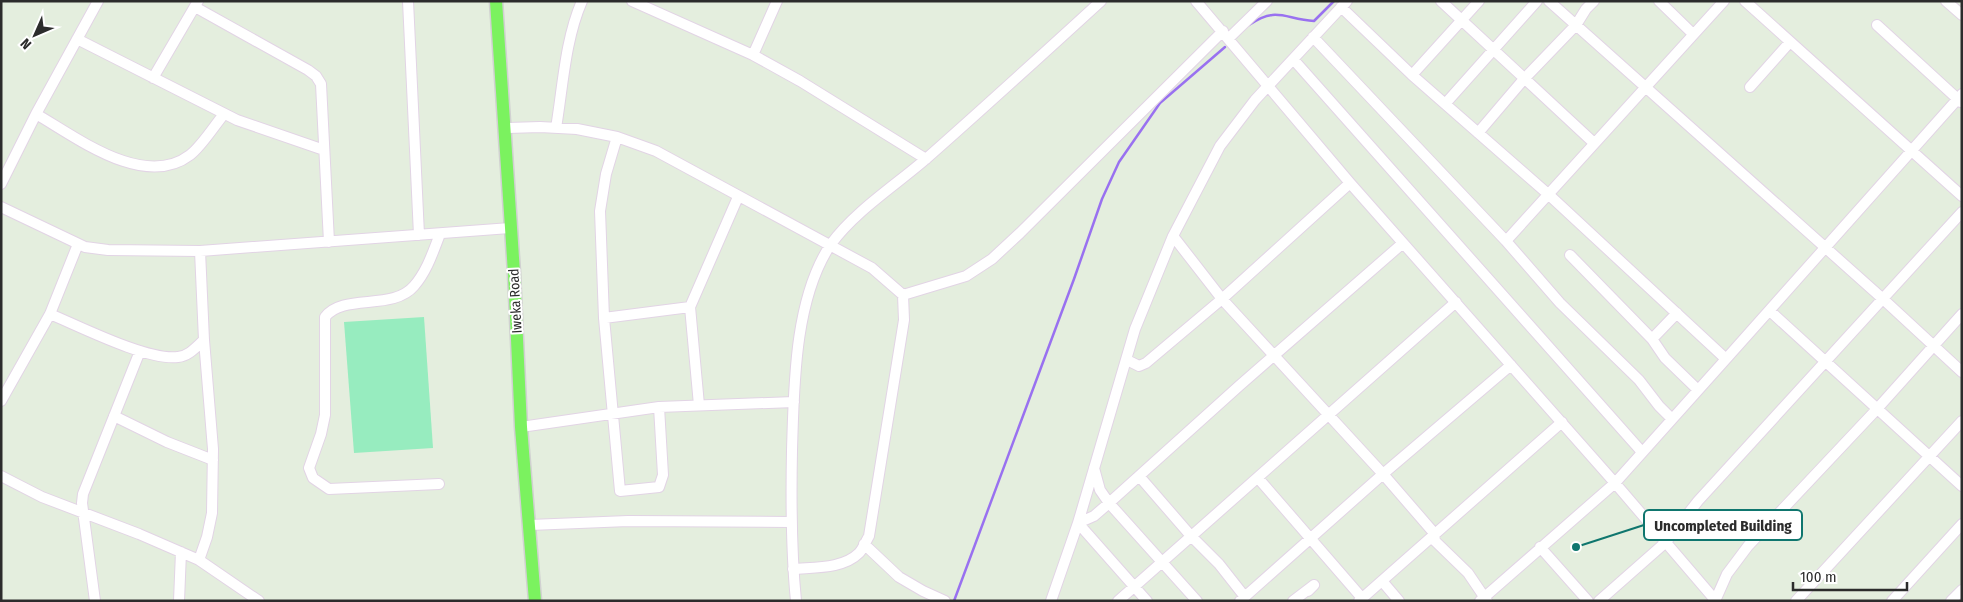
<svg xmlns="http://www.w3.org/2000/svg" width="1963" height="602" font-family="'Fira Sans Condensed',sans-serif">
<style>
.pitch{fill:#97ecbf}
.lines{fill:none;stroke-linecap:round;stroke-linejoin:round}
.stream{stroke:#9971f0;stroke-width:2.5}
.minor-casing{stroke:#e2d4e5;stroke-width:12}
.major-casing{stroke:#d1d1d1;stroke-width:15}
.minor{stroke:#fff;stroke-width:10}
.major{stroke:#7bf25f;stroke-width:12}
.labels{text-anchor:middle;stroke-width:4;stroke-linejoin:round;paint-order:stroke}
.street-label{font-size:14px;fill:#2c2c2c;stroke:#fff}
.leader{fill:none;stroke:#0f766e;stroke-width:2}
.callout-dot{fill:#0f766e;stroke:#fff;stroke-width:2}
.callout{fill:#fff;stroke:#0f766e;stroke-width:2}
.callout-label{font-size:15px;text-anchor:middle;font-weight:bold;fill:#2c2c2c}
</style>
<rect width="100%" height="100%" fill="#e4eede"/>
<path class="pitch" d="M424,317L433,448L354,453L344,322Z"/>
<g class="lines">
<path class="stream" d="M1249,25C1277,6 1284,19 1314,21L1334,1
M954,601L1074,279L1102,199L1119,162L1160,103L1225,47"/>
<g class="minor-casing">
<path id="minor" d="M408,1L419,235
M632,1L753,55
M777,1L753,55L800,81L926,159
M1196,1L1350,183L1615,483L1716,601
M1441,1L1594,143
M1549,1L1883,299L1962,372
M1659,1L1693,34
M1745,1L1962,196
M1946,1L1962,15
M195,7L308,70L316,76L321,84L329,242
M1341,7L1412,75L1548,194L1726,359L1615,483L1480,601
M1877,25L1961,102
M1313,37L1506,241L1560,303L1639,380L1659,406L1671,418
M1229,38L1267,1
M77,39L237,120L324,150
M1293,59L1642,452
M1412,75L1479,1
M153,78L198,1
M1750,87L1790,42
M1445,104L1537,1
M36,114C76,137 144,190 190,155C201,147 215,125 224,114
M505,128L540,127L577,129L617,137L656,151L872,268L903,295L904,320L869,536C866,541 863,549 859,553C843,569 814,567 793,569
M556,128C563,86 565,40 582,1
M1478,133L1524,79L1576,25L1586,9L1594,1
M617,137L606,174L600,211L604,318L620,491L659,487L663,475L659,407
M1,184L36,114L98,1
M1,207L85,247L108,250L200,251L511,228
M1173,236L1222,299L1383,474L1434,533L1435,541L1468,573L1487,601
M1506,241L1724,1
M1570,255L1652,339
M903,295L966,276L992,259L1020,233L1223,31
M690,307L699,405
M1770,311L1962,486
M1677,313L1652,339L1665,358L1698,390
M50,314C81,327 148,361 178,357C189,356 196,347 204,340
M604,318L690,307L738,197
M1726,359L1962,94
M1127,360L1139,366L1146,363L1222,299L1350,183
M1,401L50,314L78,244
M114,416L167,442L213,460
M521,427L659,407L794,402
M1094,468L1100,490L1109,503L1197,601
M1,476L42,497L139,534L199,560L259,601
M1139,476L1191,536L1219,564L1245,597
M1258,478L1362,598
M439,484L329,489L313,478L309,468L321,434L325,415V317C343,293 393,311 414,286C427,271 433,252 440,234
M530,525L628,521L791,522
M864,544L899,577L923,591L945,601
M1540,547L1588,601
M199,560L207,537L212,513L213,449L204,340L200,251
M1382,581L1399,601
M95,601L82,503L83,494L140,351
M179,601L181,552
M796,601C791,550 791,500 792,450C794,386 794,299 831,244C855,211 896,185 927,158C985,107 1043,54 1101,1
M1051,601L1078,523L1135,329L1173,236L1220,146L1255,100L1347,1
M1118,601L1456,302
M1147,601L1078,523L1094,516L1109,503L1239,386L1403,243
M1240,601L1383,474L1511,365
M1293,601L1314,585L1308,591
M1359,601L1562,422
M1599,601L1666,542L1698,501L1962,212
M1715,601L1727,574L1748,546L1877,409L1962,314
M1796,601L1962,421
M1892,601L1962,524
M1951,601L1962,590"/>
</g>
<g class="major-casing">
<path id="major" d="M496,1L514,273L521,427L535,601"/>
</g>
<use href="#minor" class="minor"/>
<use href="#major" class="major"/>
</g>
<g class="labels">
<g class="street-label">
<text transform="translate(515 301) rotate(-93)" y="5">Iweka Road</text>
</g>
</g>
<path class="leader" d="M1576 547L1644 525"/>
<circle class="callout-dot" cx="1576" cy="547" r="5"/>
<rect class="callout" x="1644" y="510" width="158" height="30" rx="5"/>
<g class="callout-label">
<text x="1723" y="531">Uncompleted Building</text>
</g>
<rect width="1963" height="602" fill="none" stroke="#2c2c2c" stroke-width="5"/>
<g transform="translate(35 35) rotate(225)" stroke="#ffffff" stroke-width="4" paint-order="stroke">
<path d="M0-4L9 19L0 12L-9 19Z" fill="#2c2c2c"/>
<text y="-8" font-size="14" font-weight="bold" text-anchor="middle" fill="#2c2c2c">N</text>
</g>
<path d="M1793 582v8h114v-8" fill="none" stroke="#2c2c2c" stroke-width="2.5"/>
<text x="1800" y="582" font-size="15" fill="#2c2c2c" stroke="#ffffff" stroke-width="4" paint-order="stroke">100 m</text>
</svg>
